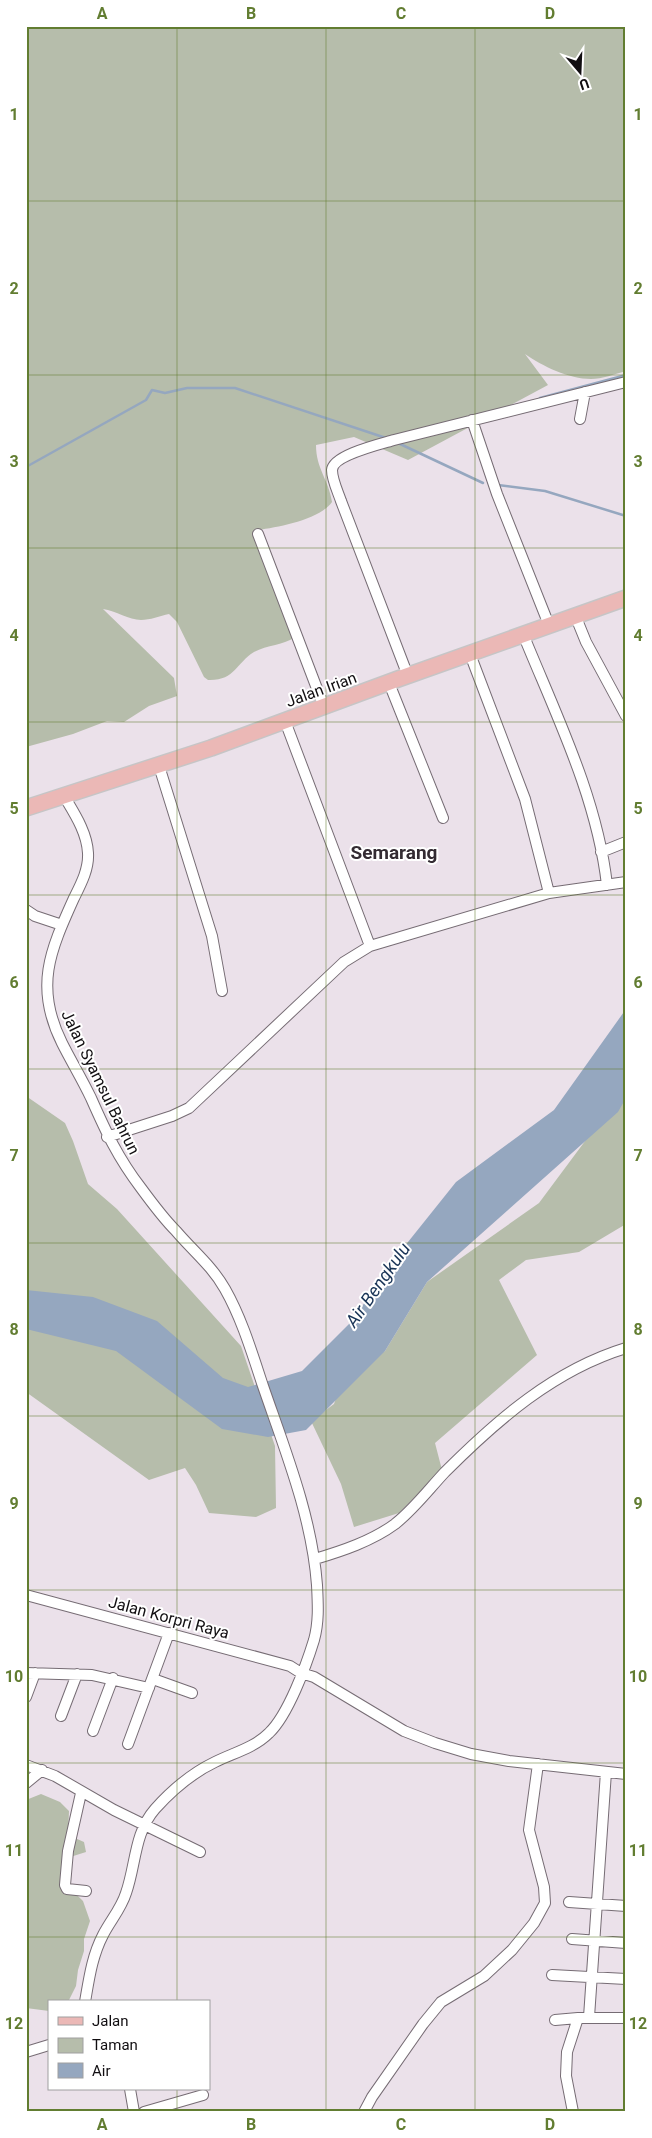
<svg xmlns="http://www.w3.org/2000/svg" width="652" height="2138" viewBox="0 0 652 2138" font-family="Roboto,sans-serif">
<rect width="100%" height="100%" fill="#ebe1ea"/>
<!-- green -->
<path fill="#b6bdab" d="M26,26H626V371C615,374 602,379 591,379C569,379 542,366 525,354L548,385L408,460L354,437L316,445C316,469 329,480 332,502C319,520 279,527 258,530L253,535L295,637C284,645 267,645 254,652C236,663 235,681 208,680L204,677L177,622L169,614C160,616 150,620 141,620C129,620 116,611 103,609L174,678L177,696L149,706L124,722L107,721L73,734L26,747Z
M626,1086V1224L579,1252L526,1260L499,1280L537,1355L435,1443L442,1470L399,1513L354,1527L341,1484L311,1421L334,1404L345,1371L385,1351L427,1282L539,1203Z
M26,1096L65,1123L73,1141L88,1184L117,1209L241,1346L275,1446L276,1508L256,1517L209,1513L196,1485L185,1468L149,1480L26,1392Z
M41,1794L60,1802L69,1811L68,1835L84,1842L86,1852L67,1858L71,1889L83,1901L90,1921L84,1939V1951L78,1970L76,1986L68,2002H49V2011L26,2008V1800Z"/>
<!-- water -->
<path fill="#95a7bf" d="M626,1009V1098L618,1112L427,1282L385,1351L306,1430L268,1437L222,1429L116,1351L26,1329V1290L93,1297L157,1321L223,1378L248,1387L302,1371L351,1322L400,1252L456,1182L554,1110Z"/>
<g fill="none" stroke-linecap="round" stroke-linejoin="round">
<!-- stream -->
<path stroke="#95a7bf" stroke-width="2.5" d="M540,398L626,375
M398,443L483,483
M26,467L146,400L152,390L165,393L187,388H235L386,438
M498,485L545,491L626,516"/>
<!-- street casing -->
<g stroke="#766c74" stroke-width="12">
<path id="street" d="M580,419L585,392
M472,420L497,494L549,625
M258,534L324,707
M575,615L586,642L626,716
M523,634C556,715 597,797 607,885
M470,654L525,799L549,893
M408,676L341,501C338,492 332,480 332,470C333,455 381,444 394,440L626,382
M389,683L443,818
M285,721L370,946
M159,766L212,936L222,991
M64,796C74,813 87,832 88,853C89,869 81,884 74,898C50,951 34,987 62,1043C71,1061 82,1079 91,1098C106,1132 118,1158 141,1188C152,1203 163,1218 176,1231C193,1251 212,1266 225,1289C242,1319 252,1353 263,1386C285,1450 312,1517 317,1585C318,1605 319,1622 314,1640C306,1666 288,1715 269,1733C254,1748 233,1753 215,1762C192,1773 172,1790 155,1809C134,1833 136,1865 126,1893C121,1909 110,1921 103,1935C92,1956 89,1979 85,2002
M601,852L626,842
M26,910L35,916L62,925
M107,1137L172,1116L189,1108L344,962L370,946L549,893L626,882
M315,1559C342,1551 372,1541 395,1524C414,1509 429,1489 445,1472C497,1420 554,1370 626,1348
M26,1595L290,1666L301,1673L314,1677L404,1731L435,1743L471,1754L509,1761L626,1774
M26,1673L92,1675L149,1688
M153,1679L192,1693
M26,1697L35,1673
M61,1716L77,1674
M93,1731L113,1678
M128,1744L169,1633
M26,1765L55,1776L114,1810L200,1852
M26,1783L42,1770
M81,1793L68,1851L65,1885L67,1889L86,1891
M569,1902L626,1906
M572,1939L626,1943
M552,1975L626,1979
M589,2017L606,1772
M555,2020L578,2018H626
M26,2052L49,2045
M130,2089L134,2112
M144,2112L203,2095
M364,2112L372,2097L423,2024L441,2002L484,1976L512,1950L534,1923L545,1903L544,1887L529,1830L538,1764
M573,2112L566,2076L567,2052L578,2018"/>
</g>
<!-- primary casing -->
<g stroke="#c6c5c6" stroke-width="18">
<path id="primary" d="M26,808L211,748L398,679L626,598"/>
</g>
<!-- street -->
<use href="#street" stroke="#fff" stroke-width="10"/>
<!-- primary -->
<use href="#primary" stroke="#ebb8b6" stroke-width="15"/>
</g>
<!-- grid -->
<path fill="none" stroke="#627d31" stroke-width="1" stroke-opacity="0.55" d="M177,26V2002M326,26V2112M475,26V2112M26,201H626M26,375H626M26,548H626M26,722H626M26,895H626M26,1069H626M26,1243H626M26,1416H626M26,1590H626M26,1763H626M26,1937H626M177,2089V2112"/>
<g text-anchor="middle" stroke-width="4" stroke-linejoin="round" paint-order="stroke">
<!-- street labels -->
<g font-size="16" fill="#110e11" stroke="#fff">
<text transform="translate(321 689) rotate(-20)" y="6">Jalan Irian</text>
<text transform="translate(101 1082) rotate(64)" y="6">Jalan Syamsul Bahrun</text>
<text transform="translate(169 1617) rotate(15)" y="6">Jalan Korpri Raya</text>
</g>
<!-- water labels -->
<g font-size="18" font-style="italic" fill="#193457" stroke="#fff">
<text transform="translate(378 1285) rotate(-55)" y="6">Air Bengkulu</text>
</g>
<!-- quarter labels -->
<g font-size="19" font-weight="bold" fill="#332b32" stroke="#fff">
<text x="394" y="859">Semarang</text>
</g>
</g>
<!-- border -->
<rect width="652" height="2138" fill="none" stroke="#ffffff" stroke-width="55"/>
<!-- legend -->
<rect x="48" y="2000" width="162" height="90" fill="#ffffff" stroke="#a09fa0"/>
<rect x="58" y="2017" width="25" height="8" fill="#ebb8b6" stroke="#a09fa0"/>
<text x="92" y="2026" font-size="15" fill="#110e11">Jalan</text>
<rect x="58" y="2038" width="25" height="15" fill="#b6bdab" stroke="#a09fa0"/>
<text x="92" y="2050" font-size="15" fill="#110e11">Taman</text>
<rect x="58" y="2063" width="25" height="15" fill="#95a7bf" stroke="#a09fa0"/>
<text x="92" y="2076" font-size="15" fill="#110e11">Air</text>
<!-- north arrow -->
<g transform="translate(580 72) rotate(161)" stroke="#ffffff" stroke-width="4" paint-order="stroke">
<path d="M0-4L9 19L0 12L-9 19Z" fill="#110e11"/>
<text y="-8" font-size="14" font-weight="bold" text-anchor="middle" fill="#110e11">U</text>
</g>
<rect x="28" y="28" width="596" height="2082" fill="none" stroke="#627d31" stroke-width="2"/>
<g font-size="16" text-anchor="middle" font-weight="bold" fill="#627d31">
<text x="102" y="19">A</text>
<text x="251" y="19">B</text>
<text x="401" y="19">C</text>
<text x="550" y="19">D</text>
<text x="14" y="120">1</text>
<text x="638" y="120">1</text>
<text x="14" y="294">2</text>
<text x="638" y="294">2</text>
<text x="14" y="467">3</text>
<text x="638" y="467">3</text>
<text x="14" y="641">4</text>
<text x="638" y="641">4</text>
<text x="14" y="814">5</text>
<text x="638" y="814">5</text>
<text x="14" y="988">6</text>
<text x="638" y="988">6</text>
<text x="14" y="1161">7</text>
<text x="638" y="1161">7</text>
<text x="14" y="1335">8</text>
<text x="638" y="1335">8</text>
<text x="14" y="1509">9</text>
<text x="638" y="1509">9</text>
<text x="14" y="1682">10</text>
<text x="638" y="1682">10</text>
<text x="14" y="1856">11</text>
<text x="638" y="1856">11</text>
<text x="14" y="2029">12</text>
<text x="638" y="2029">12</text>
<text x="102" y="2130">A</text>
<text x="251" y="2130">B</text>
<text x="401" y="2130">C</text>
<text x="550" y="2130">D</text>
</g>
</svg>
